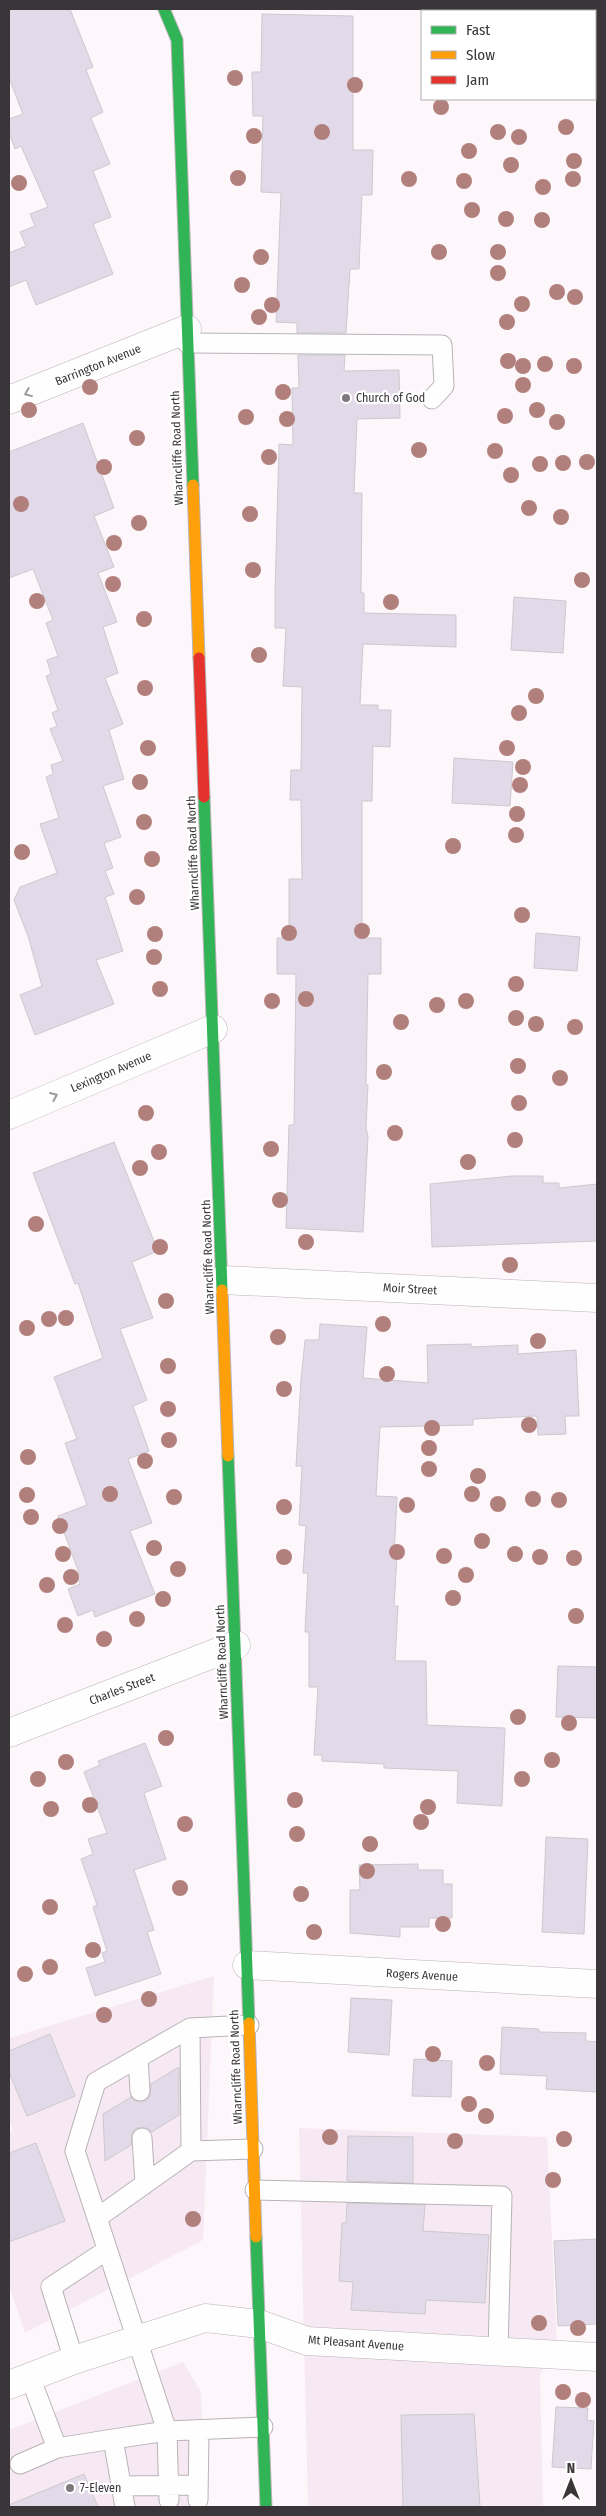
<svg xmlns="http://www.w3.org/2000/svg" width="606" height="2516" viewBox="0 0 606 2516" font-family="'Fira Sans Condensed',sans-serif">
<rect width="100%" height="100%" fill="#fdf7fb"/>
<!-- built -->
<path fill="#f6e9f3" d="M214,1976L203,2240L25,2333L9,2286V2132L13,2131L9,2119V2038Z
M299,2128L547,2137L557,2343L540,2375L543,2507H308Z
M183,2362L201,2392L206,2507H9V2430Z"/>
<!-- building -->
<path fill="#e3dae9" stroke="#cdc9cd" d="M9,9H70L93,67L86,70L103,112L91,118L110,164L93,171L111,217L93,224L113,274L36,305L26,280L9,287V253L26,246L20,232L35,226L30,214L48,207L21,146L15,149L9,133V119L23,114L9,78Z
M262,14L353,16V150H373L372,195H362L359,269H350L346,333H297V323L276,322L281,193L261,192L263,116H253L252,72H261Z
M298,355H345L344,371L399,370L400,418L357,419L354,493H362L361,593H364V613L456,615V647L363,644L360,705H378V710H391L390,747L373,746L372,801H362V938H381V974H368L366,1085H368L366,1128L368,1136L363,1232L286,1228L289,1125H294L296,974H277V938H289V879H302L301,800H290L291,770H301L302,687L283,686L286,628H275V593L279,444L293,445L292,388H299Z
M83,423L114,508L94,516L114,567L98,573L117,622L103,627L118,673L105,678L123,724L109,730L124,779L103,786L121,837L104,843L113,868L105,871L114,894L105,897L123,951L96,960L114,1004L35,1035L20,995L42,986L28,936L14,900L20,887L57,873L40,824L59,818L46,777L53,774L51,765L63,761L50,729L57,726L52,713L58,710L46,676L51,674L47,660L58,656L46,623L53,620L33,569L9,578V452Z
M514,597L566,601L563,653L511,650Z
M454,758L513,762L510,806L452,803Z
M536,933L580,937L577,971L534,968Z
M114,1142L158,1251L132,1262L153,1318L120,1329L147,1400L133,1406L149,1451L128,1459L152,1523L130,1531L155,1594L95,1617L93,1610L78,1616L68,1589L80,1584L76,1574L79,1573L58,1516L87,1505L65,1443L77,1439L54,1377L103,1358L78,1283L75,1284L33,1173Z
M512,1176H543V1183H559V1188L597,1184V1241L432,1247L430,1184Z
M320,1324L367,1327L363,1378L428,1383L427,1345L471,1344V1347L518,1345V1354L576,1350L579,1416H565L566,1434L538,1435L537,1416L473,1419V1425L380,1427L376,1496L397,1497L394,1556H397L394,1606H398L395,1661H426L427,1725L505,1728L502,1806L457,1803L458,1771L384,1768V1764L322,1761V1755H314L318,1687H309V1632H305L308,1573H303L306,1526L299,1525L302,1466H296L301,1380L305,1340H319Z
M558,1666L597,1667V1718L556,1717Z
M145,1743L162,1786L144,1793L166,1859L134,1870L154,1930L147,1932L161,1974L95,1996L86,1968L105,1962L102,1953L107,1951L93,1907L97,1905L81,1859L93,1854L88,1839L107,1833L84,1772L100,1765L98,1761Z
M546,1837L588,1839L584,1934L542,1932Z
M418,1864V1870H443V1884H452V1918H429V1927H400V1937L350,1933V1890H360L359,1865Z
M351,1998L392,2000L389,2055L348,2052Z
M502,2027L539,2029V2032L586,2033V2041L597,2042V2092L546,2089L547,2076L500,2074Z
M50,2034L75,2096L27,2116L9,2072V2051Z
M414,2059L452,2061L451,2097L412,2096Z
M179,2067V2115L152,2132L147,2128H136L132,2133L131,2145L105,2161L103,2114L131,2097L135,2101H146L150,2096L151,2084Z
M348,2136L413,2137V2183L347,2181Z
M36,2143L65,2221L9,2242V2153Z
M347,2203L425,2205L423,2231L489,2235L485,2303L426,2300L425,2314L351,2310L353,2282L339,2281L342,2223H346Z
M597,2239V2324L558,2326L554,2241Z
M556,2407L588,2408L587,2420L594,2421L591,2469L552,2467Z
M474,2414L480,2507H403L401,2415Z
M84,2474L98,2507H9V2505Z"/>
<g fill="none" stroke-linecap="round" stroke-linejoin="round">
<!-- lane casing -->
<g stroke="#b8b3b6" stroke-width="21">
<path id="lane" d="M187,343L442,345L444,386L432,399
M190,2028L191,2151
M138,2058L140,2091
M142,2138L145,2184
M255,2190L502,2196L498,2351
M97,2218L191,2151L253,2149
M74,2360L51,2287L107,2250
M30,2377L57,2448
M113,2439L125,2507
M20,2464L57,2448L113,2439L167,2431L263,2427
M121,2486L198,2485
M169,2500L167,2431L75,2151L96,2082L190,2028L249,2025
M198,2500L199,2430"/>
</g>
<!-- street casing -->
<g stroke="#b8b3b6" stroke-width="29">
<path id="street" d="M9,400L187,329
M9,1115L213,1029
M222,1280L597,1298
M9,1733L236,1645
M247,1965L597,1984
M9,2385L74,2360L205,2318L259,2324L307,2341L597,2357"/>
</g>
<!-- fast casing -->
<g stroke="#b8b3b6" stroke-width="13">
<path id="fast" d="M164,9L177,40L193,485
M204,797L222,1290
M228,1456L249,2023
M256,2237L266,2507"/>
</g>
<!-- slow casing -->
<g stroke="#b8b3b6" stroke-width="13">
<path id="slow" d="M193,485L199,658
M222,1290L228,1456
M249,2023L256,2237"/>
</g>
<!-- jam casing -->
<g stroke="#b8b3b6" stroke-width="13">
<path id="jam" d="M199,658L204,797"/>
</g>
<!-- lane -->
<use href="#lane" stroke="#fffefe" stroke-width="19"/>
<!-- street -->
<use href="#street" stroke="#fffefe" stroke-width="28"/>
<!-- fast -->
<use href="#fast" stroke="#30b455" stroke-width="11"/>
<!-- slow -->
<use href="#slow" stroke="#ff9f0a" stroke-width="11"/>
<!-- jam -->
<use href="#jam" stroke="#e5322d" stroke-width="11"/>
</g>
<!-- trees -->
<g fill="#b2807c">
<circle cx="235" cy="78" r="8"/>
<circle cx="355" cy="85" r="8"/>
<circle cx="441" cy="107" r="8"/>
<circle cx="566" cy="127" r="8"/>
<circle cx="322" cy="132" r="8"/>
<circle cx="498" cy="132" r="8"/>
<circle cx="254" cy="136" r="8"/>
<circle cx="519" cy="137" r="8"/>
<circle cx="469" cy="151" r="8"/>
<circle cx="574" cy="161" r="8"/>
<circle cx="511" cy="165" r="8"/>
<circle cx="238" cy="178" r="8"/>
<circle cx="409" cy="179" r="8"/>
<circle cx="573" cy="179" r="8"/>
<circle cx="464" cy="181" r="8"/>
<circle cx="19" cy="183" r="8"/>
<circle cx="543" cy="187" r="8"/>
<circle cx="472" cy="210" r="8"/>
<circle cx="506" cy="219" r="8"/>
<circle cx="542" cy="220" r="8"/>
<circle cx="439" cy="252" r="8"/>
<circle cx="498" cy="252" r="8"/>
<circle cx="261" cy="257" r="8"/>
<circle cx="498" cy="273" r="8"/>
<circle cx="242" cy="285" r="8"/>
<circle cx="557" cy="292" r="8"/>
<circle cx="575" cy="297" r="8"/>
<circle cx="522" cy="304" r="8"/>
<circle cx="272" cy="305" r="8"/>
<circle cx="259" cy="317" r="8"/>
<circle cx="507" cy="322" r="8"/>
<circle cx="508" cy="361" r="8"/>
<circle cx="545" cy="364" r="8"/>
<circle cx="523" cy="366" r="8"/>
<circle cx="574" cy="366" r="8"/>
<circle cx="523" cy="385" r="8"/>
<circle cx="90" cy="387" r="8"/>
<circle cx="283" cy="392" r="8"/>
<circle cx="29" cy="410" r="8"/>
<circle cx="537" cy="410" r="8"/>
<circle cx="505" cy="416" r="8"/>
<circle cx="246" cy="417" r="8"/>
<circle cx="287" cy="419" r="8"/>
<circle cx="557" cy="422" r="8"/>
<circle cx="137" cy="438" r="8"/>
<circle cx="419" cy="450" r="8"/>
<circle cx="495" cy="451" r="8"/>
<circle cx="269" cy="457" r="8"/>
<circle cx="587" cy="462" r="8"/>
<circle cx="563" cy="463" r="8"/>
<circle cx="540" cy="464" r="8"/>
<circle cx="104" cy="467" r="8"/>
<circle cx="511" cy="475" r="8"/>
<circle cx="21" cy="504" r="8"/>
<circle cx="529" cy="508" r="8"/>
<circle cx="250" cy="514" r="8"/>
<circle cx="561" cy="517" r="8"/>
<circle cx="139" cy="523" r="8"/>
<circle cx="114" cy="543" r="8"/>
<circle cx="253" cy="570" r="8"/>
<circle cx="582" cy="580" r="8"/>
<circle cx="113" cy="584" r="8"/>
<circle cx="37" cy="601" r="8"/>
<circle cx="391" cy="602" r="8"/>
<circle cx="144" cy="619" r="8"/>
<circle cx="259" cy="655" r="8"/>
<circle cx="145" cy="688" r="8"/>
<circle cx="536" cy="696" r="8"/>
<circle cx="519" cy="713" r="8"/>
<circle cx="148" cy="748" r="8"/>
<circle cx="507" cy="748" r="8"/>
<circle cx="523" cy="767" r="8"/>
<circle cx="140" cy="782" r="8"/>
<circle cx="520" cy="785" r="8"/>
<circle cx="517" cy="814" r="8"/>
<circle cx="144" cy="822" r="8"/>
<circle cx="516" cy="835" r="8"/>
<circle cx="453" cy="846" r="8"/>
<circle cx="22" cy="852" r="8"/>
<circle cx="152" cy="859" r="8"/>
<circle cx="137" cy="897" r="8"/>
<circle cx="522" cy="915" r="8"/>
<circle cx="362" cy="931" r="8"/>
<circle cx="289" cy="933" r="8"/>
<circle cx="155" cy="934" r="8"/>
<circle cx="154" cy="957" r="8"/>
<circle cx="516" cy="984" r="8"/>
<circle cx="160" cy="989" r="8"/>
<circle cx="306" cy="999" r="8"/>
<circle cx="272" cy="1001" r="8"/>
<circle cx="466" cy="1001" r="8"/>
<circle cx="437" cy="1005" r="8"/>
<circle cx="516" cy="1018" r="8"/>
<circle cx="401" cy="1022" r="8"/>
<circle cx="536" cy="1024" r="8"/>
<circle cx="575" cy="1027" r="8"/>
<circle cx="518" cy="1066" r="8"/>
<circle cx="384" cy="1072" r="8"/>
<circle cx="560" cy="1078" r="8"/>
<circle cx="519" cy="1103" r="8"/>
<circle cx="146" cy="1113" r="8"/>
<circle cx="395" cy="1133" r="8"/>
<circle cx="515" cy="1140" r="8"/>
<circle cx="271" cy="1149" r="8"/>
<circle cx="159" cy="1152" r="8"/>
<circle cx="468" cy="1162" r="8"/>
<circle cx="140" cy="1168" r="8"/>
<circle cx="280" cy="1200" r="8"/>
<circle cx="36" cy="1224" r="8"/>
<circle cx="306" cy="1242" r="8"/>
<circle cx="160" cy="1247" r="8"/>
<circle cx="510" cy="1265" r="8"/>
<circle cx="166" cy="1301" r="8"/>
<circle cx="66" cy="1318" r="8"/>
<circle cx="49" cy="1319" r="8"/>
<circle cx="383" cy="1324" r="8"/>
<circle cx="27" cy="1328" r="8"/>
<circle cx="278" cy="1337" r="8"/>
<circle cx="538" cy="1341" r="8"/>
<circle cx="168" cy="1366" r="8"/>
<circle cx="387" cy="1374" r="8"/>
<circle cx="284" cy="1389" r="8"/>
<circle cx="168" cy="1409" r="8"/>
<circle cx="529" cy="1425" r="8"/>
<circle cx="432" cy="1428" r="8"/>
<circle cx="169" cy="1440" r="8"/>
<circle cx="429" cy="1448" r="8"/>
<circle cx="28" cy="1457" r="8"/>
<circle cx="145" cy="1461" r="8"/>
<circle cx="429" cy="1469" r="8"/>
<circle cx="478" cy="1476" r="8"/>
<circle cx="110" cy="1494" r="8"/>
<circle cx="472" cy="1494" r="8"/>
<circle cx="27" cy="1495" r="8"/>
<circle cx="174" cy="1497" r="8"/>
<circle cx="533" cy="1499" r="8"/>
<circle cx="559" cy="1500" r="8"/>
<circle cx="498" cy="1504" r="8"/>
<circle cx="407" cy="1505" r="8"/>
<circle cx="284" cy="1507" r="8"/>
<circle cx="31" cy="1517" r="8"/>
<circle cx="60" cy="1526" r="8"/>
<circle cx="482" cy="1541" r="8"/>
<circle cx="154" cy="1548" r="8"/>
<circle cx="397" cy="1552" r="8"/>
<circle cx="63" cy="1554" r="8"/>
<circle cx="515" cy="1554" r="8"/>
<circle cx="444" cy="1556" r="8"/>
<circle cx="284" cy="1557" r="8"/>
<circle cx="540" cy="1557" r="8"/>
<circle cx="574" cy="1558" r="8"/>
<circle cx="178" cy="1569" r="8"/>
<circle cx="466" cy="1575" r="8"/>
<circle cx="71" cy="1577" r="8"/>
<circle cx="47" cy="1585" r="8"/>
<circle cx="453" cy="1598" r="8"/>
<circle cx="163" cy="1599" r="8"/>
<circle cx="576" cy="1616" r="8"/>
<circle cx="137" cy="1619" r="8"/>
<circle cx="65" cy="1625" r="8"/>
<circle cx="104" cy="1639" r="8"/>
<circle cx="518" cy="1717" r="8"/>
<circle cx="569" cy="1723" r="8"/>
<circle cx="166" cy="1738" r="8"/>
<circle cx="552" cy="1760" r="8"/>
<circle cx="66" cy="1762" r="8"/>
<circle cx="38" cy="1779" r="8"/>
<circle cx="522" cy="1779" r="8"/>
<circle cx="295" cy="1800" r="8"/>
<circle cx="90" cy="1805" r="8"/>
<circle cx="428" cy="1807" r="8"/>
<circle cx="51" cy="1809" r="8"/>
<circle cx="421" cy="1822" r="8"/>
<circle cx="185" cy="1824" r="8"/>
<circle cx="297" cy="1834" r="8"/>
<circle cx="370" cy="1844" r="8"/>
<circle cx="367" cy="1871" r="8"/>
<circle cx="180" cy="1888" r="8"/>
<circle cx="301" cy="1894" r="8"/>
<circle cx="50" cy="1907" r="8"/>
<circle cx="443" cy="1924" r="8"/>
<circle cx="314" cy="1932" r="8"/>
<circle cx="93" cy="1950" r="8"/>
<circle cx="50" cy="1967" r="8"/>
<circle cx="25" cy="1974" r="8"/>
<circle cx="149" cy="1999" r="8"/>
<circle cx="104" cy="2015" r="8"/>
<circle cx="433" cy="2054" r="8"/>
<circle cx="487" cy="2063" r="8"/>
<circle cx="469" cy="2104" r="8"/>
<circle cx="486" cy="2116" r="8"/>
<circle cx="330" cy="2137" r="8"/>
<circle cx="564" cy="2139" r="8"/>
<circle cx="455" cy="2141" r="8"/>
<circle cx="553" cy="2180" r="8"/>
<circle cx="193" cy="2219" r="8"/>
<circle cx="539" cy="2323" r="8"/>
<circle cx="578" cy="2328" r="8"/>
<circle cx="563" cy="2392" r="8"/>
<circle cx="583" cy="2400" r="8"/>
</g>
<!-- one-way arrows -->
<defs><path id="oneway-chevron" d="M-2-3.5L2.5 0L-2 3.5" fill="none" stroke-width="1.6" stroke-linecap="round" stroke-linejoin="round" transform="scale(1.25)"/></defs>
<g stroke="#9c9a9c">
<use href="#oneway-chevron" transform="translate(28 393) rotate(158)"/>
<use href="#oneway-chevron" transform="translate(54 1096) rotate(-23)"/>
</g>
<!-- markers -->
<g fill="#7e797d" stroke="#fff" stroke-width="2">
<circle cx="346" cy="398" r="5"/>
<circle cx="70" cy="2488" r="5"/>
</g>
<g text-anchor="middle" stroke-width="4.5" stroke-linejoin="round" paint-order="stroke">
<!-- street labels -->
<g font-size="12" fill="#3a3539" stroke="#fff">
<text transform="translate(98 365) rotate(-22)" y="4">Barrington Avenue</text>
<text transform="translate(177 448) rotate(-92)" y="4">Wharncliffe Road North</text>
<text transform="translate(193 853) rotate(-92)" y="4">Wharncliffe Road North</text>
<text transform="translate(111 1072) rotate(-23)" y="4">Lexington Avenue</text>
<text transform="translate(208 1257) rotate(-92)" y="4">Wharncliffe Road North</text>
<text transform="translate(410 1289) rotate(3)" y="4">Moir Street</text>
<text transform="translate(222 1662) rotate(-92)" y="4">Wharncliffe Road North</text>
<text transform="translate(122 1689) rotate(-21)" y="4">Charles Street</text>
<text transform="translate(422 1975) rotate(3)" y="4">Rogers Avenue</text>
<text transform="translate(236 2067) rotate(-92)" y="4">Wharncliffe Road North</text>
<text transform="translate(356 2343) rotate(4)" y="4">Mt Pleasant Avenue</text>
</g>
<!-- poi labels -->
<g font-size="12" fill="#3a3539" stroke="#fff" text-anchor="start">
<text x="356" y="402">Church of God</text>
<text x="80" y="2492">7-Eleven</text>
</g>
</g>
<!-- border -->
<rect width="606" height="2516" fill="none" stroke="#3a3539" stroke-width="20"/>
<!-- legend -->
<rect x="421" y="10" width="175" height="90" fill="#ffffff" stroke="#b0aeb0"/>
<rect x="431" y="26" width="25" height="8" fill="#30b455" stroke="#b0aeb0"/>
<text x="466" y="35" font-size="15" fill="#3a3539">Fast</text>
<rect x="431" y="51" width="25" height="8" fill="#ff9f0a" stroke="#b0aeb0"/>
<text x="466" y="60" font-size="15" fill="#3a3539">Slow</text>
<rect x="431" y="76" width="25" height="8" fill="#e5322d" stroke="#b0aeb0"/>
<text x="466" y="85" font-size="15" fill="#3a3539">Jam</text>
<!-- north arrow -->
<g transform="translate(571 2481)" stroke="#ffffff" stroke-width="4" paint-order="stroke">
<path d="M0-4L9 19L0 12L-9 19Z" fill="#3a3539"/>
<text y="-8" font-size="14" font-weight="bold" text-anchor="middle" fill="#3a3539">N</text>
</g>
</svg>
